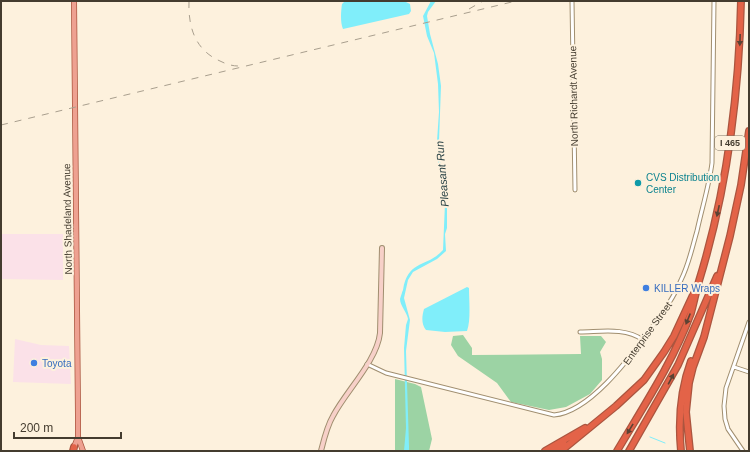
<svg xmlns="http://www.w3.org/2000/svg" width="750" height="452" viewBox="0 0 750 452" font-family="Arial,sans-serif">
<rect width="100%" height="100%" fill="#fdf1dd"/>
<!-- commercial -->
<path fill="#fbe1e8" d="M1,234H63V280L1,279Z
M15,339L41,345L69,346L71,384L13,382Z"/>
<!-- green -->
<path fill="#9cd3a4" d="M463,335L472,348V355L581,354L580,336H601L606,342L600,352L602,359V380L590,394L566,407L549,410L511,402L497,383L458,356L451,345L453,336Z
M395,379L415,384L421,387L432,439L429,451H395Z"/>
<!-- water -->
<path fill="#80eefa" d="M345,1H404L410,4L411,11L409,14L343,29C340,22 341,11 342,4Z
M431,1H436L428,12L427,16L430,34L438,64L441,86L439,141L441,169L445,180L447,204V228L445,234L446,251L437,259L413,272L408,280L404,298L410,320L406,351L409,446V450L404,451L406,428L404,348L406,325L408,319C407,312 400,306 400,299C401,296 402,292 403,290C408,259 427,268 443,250L445,203L442,179L439,170L438,163L437,141L439,112L438,84L434,53L427,36L423,16Z
M467,287L469,288C469,301 471,320 467,331L445,332L426,330C421,324 422,316 424,309Z"/>
<g fill="none" stroke-linecap="round" stroke-linejoin="round">
<!-- stream -->
<path stroke="#80eefa" stroke-width="1" d="M650,437L665,443"/>
<!-- street casing -->
<g stroke="#a08e6f" stroke-width="5">
<path id="street" d="M572,1L575,190
M580,332C600,332 625,327 643,340
M367,364L386,373L554,415C589,412 628,360 647,334C660,316 673,300 681,280C689,264 692,248 697,231C702,208 709,186 712,163L714,1
M734,367L749,372
M743,451L728,429L725,419L724,406L726,388L749,322"/>
</g>
<!-- secondary casing -->
<g stroke="#a08e6f" stroke-width="6">
<path id="secondary" d="M321,451C324,439 327,426 333,416C346,391 377,361 380,333L382,248"/>
</g>
<!-- primary casing -->
<g stroke="#ab553f" stroke-width="6">
<path id="primary" d="M74,1L78,414V437L74,447V451
M78,437L83,451"/>
</g>
<!-- highway casing -->
<g stroke="#ab553f" stroke-width="8">
<path id="highway" d="M73,451L74,447
M545,451L585,428
M553,451L564,444
M561,451L616,406L644,380L664,352L674,336L693,295
M617,451C643,407 673,362 691,313C694,302 696,291 699,281C727,190 739,96 741,1
M629,451L678,365L717,276
M681,451C678,420 680,391 691,361
M690,451L686,412L689,383L693,367L704,337L730,236L741,185L749,131"/>
</g>
<!-- street -->
<use href="#street" stroke="#fff" stroke-width="3"/>
<!-- secondary -->
<use href="#secondary" stroke="#f7d0c8" stroke-width="4"/>
<!-- primary -->
<use href="#primary" stroke="#eea191" stroke-width="4.5"/>
<!-- highway -->
<use href="#highway" stroke="#e36348" stroke-width="5.5"/>
<!-- rail -->
<path stroke="#a99f8e" stroke-width="1" stroke-dasharray="7 7" stroke-linecap="butt" d="M189,1C188,27 195,50 220,61C226,64 232,66 238,66
M469,9L483,1
M1,125L516,1"/>
</g>
<!-- one-way arrows -->
<defs><path id="oneway-solid" d="M-6-.8H1V-3.2L6.5 0L1 3.2V.8H-6Z"/></defs>
<g fill="#5c4233">
<use href="#oneway-solid" transform="translate(740 40) rotate(92)"/>
<use href="#oneway-solid" transform="translate(718 211) rotate(102)"/>
<use href="#oneway-solid" transform="translate(688 319) rotate(112)"/>
<use href="#oneway-solid" transform="translate(671 379) rotate(-62)"/>
<use href="#oneway-solid" transform="translate(630 429) rotate(121)"/>
</g>
<!-- markers -->
<circle fill="#0f9aa8" stroke="#fdf1dd" stroke-width="1.5" cx="638" cy="183" r="4"/>
<g fill="#3f7fe0" stroke="#fdf1dd" stroke-width="1.5">
<circle cx="646" cy="288" r="4"/>
<circle cx="34" cy="363" r="4"/>
</g>
<g text-anchor="middle" stroke-width="4" stroke-linejoin="round" paint-order="stroke">
<!-- shield labels -->
<rect fill="#fdf1dd" stroke="#7c7263" stroke-width="1" x="715" y="136" width="30" height="14" rx="3"/>
<g font-size="9" font-weight="bold" fill="#443c2f">
<text x="730" y="146">I 465</text>
</g>
<!-- street labels -->
<g font-size="10" fill="#443c2f" stroke="#fdf1dd">
<text transform="translate(573 96) rotate(-91)" y="4">North Richardt Avenue</text>
<text transform="translate(67 219) rotate(-91)" y="4">North Shadeland Avenue</text>
<text transform="translate(647 333) rotate(-54)" y="4">Enterprise Street</text>
</g>
<!-- culture labels -->
<g font-size="10" fill="#0d838f" stroke="#fdf1dd" text-anchor="start">
<text x="646" y="181">CVS Distribution<tspan x="646" dy="12">Center</tspan></text>
</g>
<!-- shop labels -->
<g font-size="10" fill="#366cbe" stroke="#fdf1dd" text-anchor="start">
<text x="654" y="292">KILLER Wraps</text>
<text x="42" y="367">Toyota</text>
</g>
<!-- water labels -->
<g font-size="11" font-style="italic" fill="#284144" stroke="#fdf1dd">
<text transform="translate(442 174) rotate(-95)" y="4">Pleasant Run</text>
</g>
</g>
<!-- border -->
<rect width="750" height="452" fill="none" stroke="#443c2f" stroke-width="4"/>
<!-- scale -->
<path d="M14 432v6h107v-6" fill="none" stroke="#443c2f" stroke-width="2"/>
<text x="20" y="432" font-size="12" fill="#443c2f" stroke="#fdf1dd" stroke-width="3" paint-order="stroke">200 m</text>
</svg>
